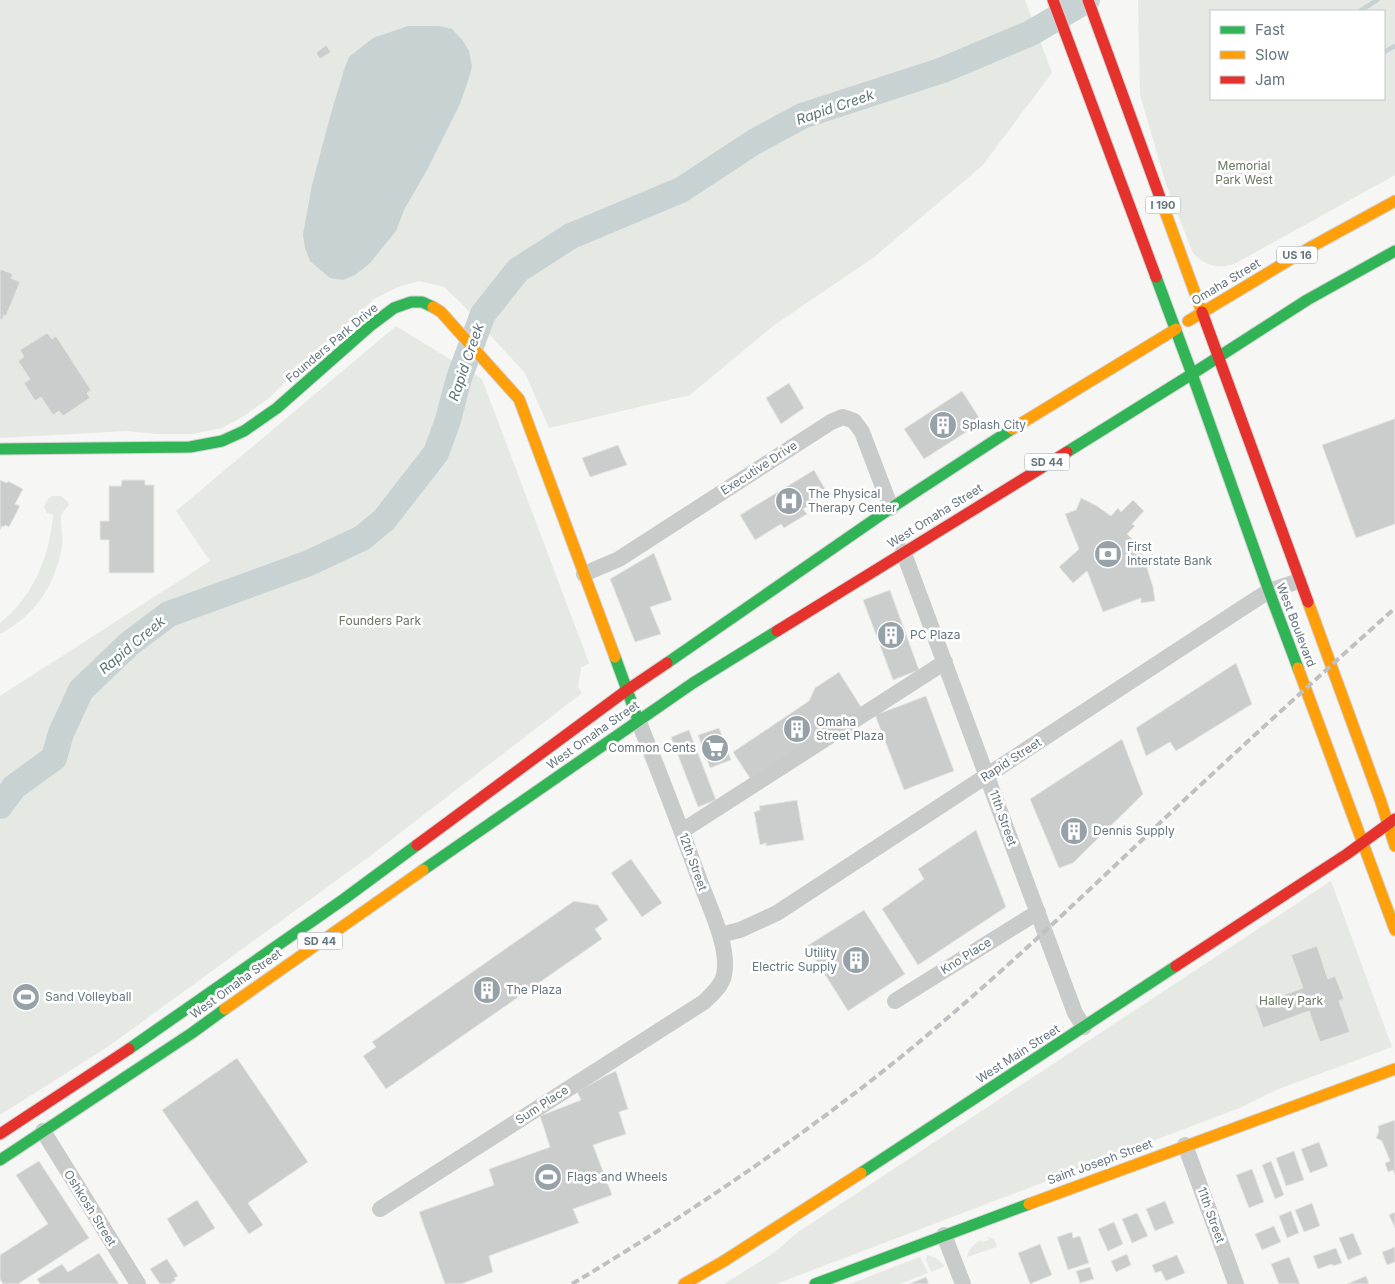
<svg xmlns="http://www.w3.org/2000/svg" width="1395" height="1284" viewBox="0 0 1395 1284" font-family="Inter,sans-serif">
<rect width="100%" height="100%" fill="#f6f6f5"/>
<!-- green -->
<path fill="#e5e8e3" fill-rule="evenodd" d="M0,0H1025L1052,73L982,166L873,258L773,326L690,395L549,428L525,373L459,301L444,287L419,281L398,287L374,299L329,340L269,398L244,416L222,428L193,434H156L127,431L0,438Z
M1138,0H1395V175L1236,263C1219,270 1205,266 1193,253L1166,184L1140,95ZM1211,11H1384V99H1211Z
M396,326L482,379L589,663L581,668L578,687L582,693L374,853L109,1046L0,1115V696L210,561L176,511Z
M52,496H61L68,502L69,505C67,508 63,510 62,514C59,519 64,537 62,545C56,584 36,615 0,634V623C33,597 50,556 53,515L47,513L44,507L48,499Z
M1331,881L1392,1047L1276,1090L1242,1107L776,1284H724L775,1252L798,1232Z
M988,1237L994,1239L997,1247L967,1257C969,1249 973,1244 981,1240L982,1242L989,1240Z
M927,1255L936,1258L945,1266L931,1272L926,1259Z
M920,1257L928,1273L900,1284H849Z"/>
<!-- water -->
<path fill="#c8d2d3" d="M408,26H439L452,29L463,41L469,51L472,66L470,75L460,104L428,168L404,210L396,231L369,264L355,275L343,280L330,278L310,261L305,248L303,235L312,185L330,117L344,70L349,57L373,38Z"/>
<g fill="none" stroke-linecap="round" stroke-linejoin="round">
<!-- stream -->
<path stroke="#c8d2d3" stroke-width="4.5" d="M1360,11L1377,0
M1384,52L1395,46"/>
<!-- river -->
<path stroke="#c8d2d3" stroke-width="26" d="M0,806L14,787L54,758L61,733L81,690L129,644L169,614L309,563L362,538L384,520L436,453L448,420L459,378L483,314L518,270L571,236L681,190L754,142L802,116L943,70L1031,33L1087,0"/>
</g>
<!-- building -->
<path fill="#cbcdcd" stroke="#e6e6e5" d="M326,45L331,52L320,59L316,53Z
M0,269L13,274L11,278L20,282L6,316L4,315L2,320L0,319Z
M47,333L52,339L56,336L91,390L87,393L90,398L63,416L59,411L53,415L41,397L35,401L24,383L30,379L18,361L24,357L20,350Z
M789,383L804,408L781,424L766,398Z
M962,391L982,422L924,459L904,429Z
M1395,417V524L1356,538L1322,445L1394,419Z
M618,445L627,465L590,477L582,458Z
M814,470L828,494L803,509L807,514L784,528L781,524L755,540L740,515Z
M0,480L7,483L8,481L23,489L15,504L20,506L9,527L5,525L4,527L2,526L0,530Z
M122,480H145V485H154V573H109V540H100V521H109V486H121Z
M1081,498L1097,506L1111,516L1118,508L1121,512L1133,500L1144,511L1132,524L1135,526L1127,534L1135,542L1144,558L1153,587L1155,601L1141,603V598L1103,612L1087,571L1073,583L1059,567L1079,549L1065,514L1076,510Z
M654,553L672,600L650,607L661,634L635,642L610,579Z
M890,590L919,670L893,680L863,600Z
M1236,663L1252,704L1176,751L1170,742L1146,756L1136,728Z
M839,672L861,707L751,780L733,752L809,701L815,688Z
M926,696L954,771L904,790L875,715Z
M719,728L731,760L710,768L698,735Z
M689,730L716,800L698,807L671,737Z
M1122,739L1143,794L1073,863L1059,868L1030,799Z
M797,800L804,840L766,846V843L760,845L754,812L760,810L759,806Z
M976,830L1006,907L918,965L882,909L924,879L918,869Z
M631,859L662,903L642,917L611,873Z
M574,901L598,905L608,920L595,929L602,939L386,1089L363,1056L376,1047L372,1042Z
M864,910L905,974L848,1011L807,946Z
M1317,946L1328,979L1335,976L1344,999L1339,1001L1350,1032L1320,1042L1309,1011L1263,1028L1255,1005L1303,988L1291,955Z
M237,1058L308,1162L248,1203L263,1225L249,1234L162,1110Z
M616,1071L628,1109L619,1112L626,1134L593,1145L612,1195L573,1209L579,1223L489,1256L493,1272L461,1284H445L419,1212L494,1185L489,1169L550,1147L540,1116L581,1100L577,1092L605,1076Z
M1395,1120V1175L1393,1170L1388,1172L1385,1163L1390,1161L1382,1141L1376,1138L1379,1131L1378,1126Z
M1319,1142L1328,1166L1310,1173L1301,1149Z
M1294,1151L1304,1180L1286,1186L1276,1158Z
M39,1161L89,1238L18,1284H3L0,1279V1255L48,1224L16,1175Z
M1271,1161L1284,1195L1275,1199L1262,1165Z
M1252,1169L1264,1202L1249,1208L1236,1175Z
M197,1200L215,1228L184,1247L167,1219Z
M1165,1201L1174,1223L1155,1231L1146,1209Z
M1312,1203L1320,1226L1304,1232L1295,1210Z
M1291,1211L1299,1233L1287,1238L1279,1216Z
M1395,1212V1228L1389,1215Z
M1137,1213L1148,1236L1132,1243L1122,1219Z
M1114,1222L1123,1244L1108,1251L1098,1229Z
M1274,1226L1281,1242L1262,1250L1255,1234Z
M1072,1232L1073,1238L1080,1236L1089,1263L1068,1270L1057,1237Z
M1353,1233L1362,1254L1348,1260L1339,1238Z
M1040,1244L1052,1275L1030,1284L1018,1253Z
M1395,1247V1262L1387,1265L1382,1252Z
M1336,1248L1342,1263L1333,1266L1332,1264L1318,1269L1313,1256Z
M99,1253L119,1284H40L37,1279L62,1264L68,1272Z
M1127,1254L1131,1265L1116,1272L1111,1261Z
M1177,1255L1185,1273L1166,1281L1161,1271L1155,1273L1152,1265Z
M1289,1257L1300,1284H1279L1271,1264Z
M167,1259L178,1276L174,1278L176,1280L170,1284H160L150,1269Z
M1090,1267L1094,1279L1080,1283L1076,1271Z
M1366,1276L1369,1284H1347Z
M926,1277L929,1284H909Z"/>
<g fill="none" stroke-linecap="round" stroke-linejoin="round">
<!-- fast casing -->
<g stroke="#d2d3d3" stroke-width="13">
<path id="fast" d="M1156,277L1192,374L1307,300L1395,251
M0,449L190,447L222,441L244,431L277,408L370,326L394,308L411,302H422L433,307
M1067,452L1192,374L1269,591L1298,668
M615,657L638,720
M667,663L891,508L1012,429
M423,870L693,683L777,631
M129,1049L344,899L417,845
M0,1160L192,1033L225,1009
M861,1173L1176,966
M815,1284L1029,1204"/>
</g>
<!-- slow casing -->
<g stroke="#d2d3d3" stroke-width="13">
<path id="slow" d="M1162,203L1202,312
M433,307L441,312L519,399L615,657
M1188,321L1311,247L1395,201
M1012,429L1176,329
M1308,602L1381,802L1395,846
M1298,668L1395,930
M225,1009L423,870
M1029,1204L1395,1069
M684,1284L724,1261L861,1173"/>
</g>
<!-- jam casing -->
<g stroke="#d2d3d3" stroke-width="13">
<path id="jam" d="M1053,0L1156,277
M1088,0L1162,203
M1202,312L1308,602
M777,631L1067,452
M417,845L627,690L667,663
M1176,966L1347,854L1395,819
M0,1134L129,1049"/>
</g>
<!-- street -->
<path stroke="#c9caca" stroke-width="16" d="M903,551L1075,1013L1084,1027
M584,574L619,559L831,422L843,417L854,421L862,432L891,508
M682,831L945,662
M720,935L740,930L777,913L1247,605L1269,591L1299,581
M895,1001L1038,912
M43,1131L138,1284
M1185,1145L1236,1284
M380,1209L704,1002C711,995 722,986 724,975C730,949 710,908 701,884C681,829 660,774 638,720
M944,1235L963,1284"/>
<!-- fast -->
<use href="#fast" stroke="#30b455" stroke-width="11"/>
<!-- slow -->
<use href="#slow" stroke="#ff9f0a" stroke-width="11"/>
<!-- jam -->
<use href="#jam" stroke="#e5322d" stroke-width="11"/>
<!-- rail -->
<path stroke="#bec0c1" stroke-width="4" stroke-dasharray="8 4" stroke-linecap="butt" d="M572,1284C689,1214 801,1138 907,1052C997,978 1081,898 1165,818C1241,747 1318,677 1395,608"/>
</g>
<!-- icons -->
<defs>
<g id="building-disc" transform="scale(1.4375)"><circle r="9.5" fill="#97a2a8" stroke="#fff"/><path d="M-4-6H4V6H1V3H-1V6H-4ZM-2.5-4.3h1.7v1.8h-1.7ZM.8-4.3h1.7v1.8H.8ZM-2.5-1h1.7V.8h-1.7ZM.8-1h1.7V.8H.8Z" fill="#fff"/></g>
<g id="hospital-disc" transform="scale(1.4375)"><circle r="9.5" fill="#97a2a8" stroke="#fff"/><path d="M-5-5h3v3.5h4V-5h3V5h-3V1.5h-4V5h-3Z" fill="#fff"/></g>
<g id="bank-disc" transform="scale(1.4375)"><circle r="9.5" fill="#97a2a8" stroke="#fff"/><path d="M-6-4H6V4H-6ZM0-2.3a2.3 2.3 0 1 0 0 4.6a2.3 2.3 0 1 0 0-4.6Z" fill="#fff"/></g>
<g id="supermarket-disc" transform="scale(1.4375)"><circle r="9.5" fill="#97a2a8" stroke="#fff"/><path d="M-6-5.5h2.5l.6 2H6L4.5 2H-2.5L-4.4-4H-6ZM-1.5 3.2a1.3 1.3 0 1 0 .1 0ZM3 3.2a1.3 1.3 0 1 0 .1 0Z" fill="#fff"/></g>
<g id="stadium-disc" transform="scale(1.4375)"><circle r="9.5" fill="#97a2a8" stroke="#fff"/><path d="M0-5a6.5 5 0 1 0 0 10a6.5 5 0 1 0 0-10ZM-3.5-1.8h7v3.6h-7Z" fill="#fff"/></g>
</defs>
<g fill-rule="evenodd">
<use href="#building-disc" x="943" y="425"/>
<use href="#hospital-disc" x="789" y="501"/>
<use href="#bank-disc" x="1108" y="554"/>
<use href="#building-disc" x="891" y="635"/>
<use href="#building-disc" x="797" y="729"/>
<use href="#supermarket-disc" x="715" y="748"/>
<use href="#building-disc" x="1074" y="831"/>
<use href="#building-disc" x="856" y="960"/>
<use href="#building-disc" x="487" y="990"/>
<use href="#stadium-disc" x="26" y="997"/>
<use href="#stadium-disc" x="548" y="1177"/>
</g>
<g text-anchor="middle" stroke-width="5" stroke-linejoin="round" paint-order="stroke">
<!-- shield labels -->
<g fill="#fff" stroke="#929ea5" stroke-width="1">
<rect x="1145.5" y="196.5" width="35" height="17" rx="4"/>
<rect x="1277" y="246.5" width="40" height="17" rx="4"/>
<rect x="1024.5" y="453.5" width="45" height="17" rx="4"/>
<rect x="297.5" y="932.5" width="45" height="17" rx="4"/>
</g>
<g font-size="11" font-weight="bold" fill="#64757e">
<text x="1163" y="209">I 190</text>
<text x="1297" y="259">US 16</text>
<text x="1047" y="466">SD 44</text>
<text x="320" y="945">SD 44</text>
</g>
<!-- park labels -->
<g font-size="12" fill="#687662" stroke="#fff">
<text x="1244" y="170">Memorial<tspan x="1244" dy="14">Park West</tspan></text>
<text x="380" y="625">Founders Park</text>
<text x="1291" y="1005">Halley Park</text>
</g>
<!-- street labels -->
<g font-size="12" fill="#64757e" stroke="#fff">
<text transform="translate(1226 282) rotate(-31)" y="4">Omaha Street</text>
<text transform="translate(332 343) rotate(-40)" y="4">Founders Park Drive</text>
<text transform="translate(759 468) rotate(-33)" y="4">Executive Drive</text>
<text transform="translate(935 516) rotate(-32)" y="4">West Omaha Street</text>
<text transform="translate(1296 625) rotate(69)" y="4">West Boulevard</text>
<text transform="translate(593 735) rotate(-35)" y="4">West Omaha Street</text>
<text transform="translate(1011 760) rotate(-33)" y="4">Rapid Street</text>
<text transform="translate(1003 818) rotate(70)" y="4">11th Street</text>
<text transform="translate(693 862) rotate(70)" y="4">12th Street</text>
<text transform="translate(966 956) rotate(-32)" y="4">Kno Place</text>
<text transform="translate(236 984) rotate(-36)" y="4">West Omaha Street</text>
<text transform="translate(1018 1054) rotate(-33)" y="4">West Main Street</text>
<text transform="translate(542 1105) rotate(-33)" y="4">Sum Place</text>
<text transform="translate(1100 1162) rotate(-20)" y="4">Saint Joseph Street</text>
<text transform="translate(90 1208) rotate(58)" y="4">Oshkosh Street</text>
<text transform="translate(1211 1215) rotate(70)" y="4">11th Street</text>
</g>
<!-- poi labels -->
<g font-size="12" fill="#64757e" stroke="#fff" text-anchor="start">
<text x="962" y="429">Splash City</text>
<text x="808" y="498">The Physical<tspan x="808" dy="14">Therapy Center</tspan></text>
<text x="1127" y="551">First<tspan x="1127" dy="14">Interstate Bank</tspan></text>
<text x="910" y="639">PC Plaza</text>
<text x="816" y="726">Omaha<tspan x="816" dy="14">Street Plaza</tspan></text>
<text x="696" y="752" text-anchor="end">Common Cents</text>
<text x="1093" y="835">Dennis Supply</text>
<text x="837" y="957" text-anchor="end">Utility<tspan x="837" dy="14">Electric Supply</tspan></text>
<text x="506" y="994">The Plaza</text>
<text x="45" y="1001">Sand Volleyball</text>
<text x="567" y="1181">Flags and Wheels</text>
</g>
<!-- water labels -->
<g font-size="14" font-style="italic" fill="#5e7578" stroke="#fff">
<text transform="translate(835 107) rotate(-19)" y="5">Rapid Creek</text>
<text transform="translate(466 362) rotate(-71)" y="5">Rapid Creek</text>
<text transform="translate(132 645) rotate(-40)" y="5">Rapid Creek</text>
</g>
</g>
<!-- legend -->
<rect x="1210" y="10" width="175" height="90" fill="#ffffff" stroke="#c1c8cb"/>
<rect x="1220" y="26" width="25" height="8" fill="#30b455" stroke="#c1c8cb"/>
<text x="1255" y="35" font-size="15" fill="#64757e">Fast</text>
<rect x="1220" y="51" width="25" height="8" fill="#ff9f0a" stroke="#c1c8cb"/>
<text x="1255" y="60" font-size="15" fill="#64757e">Slow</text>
<rect x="1220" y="76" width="25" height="8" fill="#e5322d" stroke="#c1c8cb"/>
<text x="1255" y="85" font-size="15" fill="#64757e">Jam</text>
</svg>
